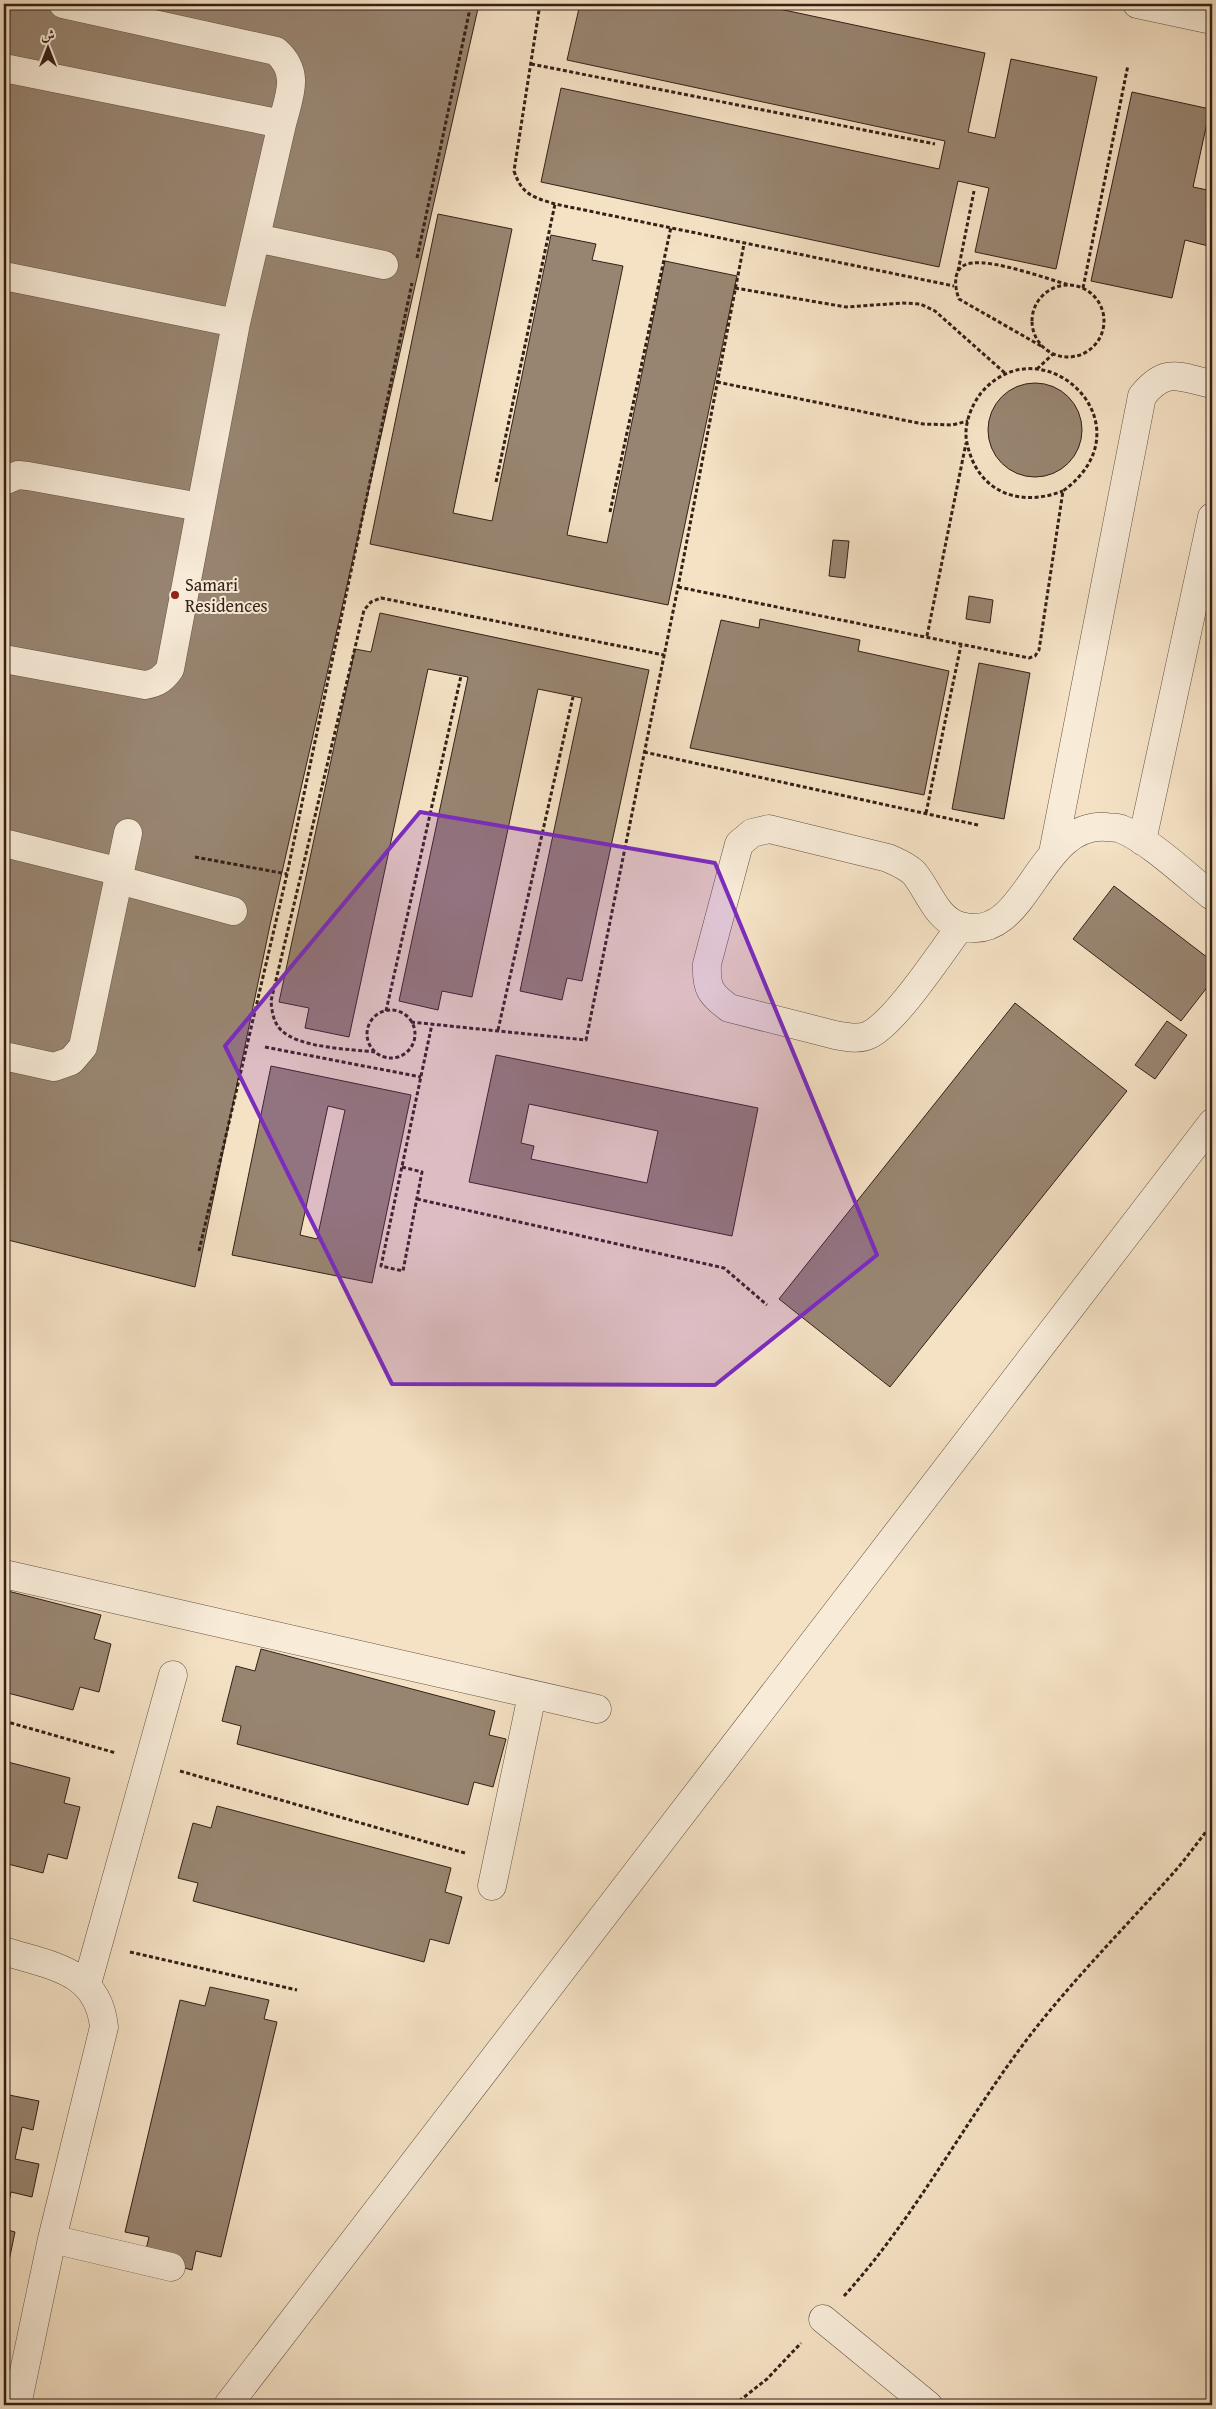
<svg xmlns="http://www.w3.org/2000/svg" width="1216" height="2409" viewBox="0 0 1216 2409" font-family="'Gentium Book Plus',Amiri,serif">
<rect width="100%" height="100%" fill="#f5e2c5"/>
<filter id="stains"><feTurbulence type="fractalNoise" baseFrequency=".004" numOctaves="4"/><feColorMatrix values="0 0 0 0 .2 0 0 0 0 .09 0 0 0 0 .02 0 0 0 .5 -.17"/></filter>
<radialGradient id="worn" r=".72"><stop offset=".6" stop-color="#630" stop-opacity="0"/><stop offset="1" stop-color="#630" stop-opacity=".3"/></radialGradient>
<!-- building -->
<path fill="#988571" stroke="#342017" fill-rule="evenodd" d="M4,4H479L270,925L195,1287L4,1239Z
M580,4H756L985,53L968,132L995,138L1011,59L1097,77L1056,269L975,252L989,188L958,181L939,267L541,182L561,88L939,169L945,141L567,60Z
M1132,92L1210,109L1193,187L1212,191V247L1185,240L1172,298L1091,281Z
M438,214L512,229L453,513L492,521L551,235L596,244L592,260L623,266L567,535L607,543L665,261L737,276L668,605L370,544Z
M988 430a47 47 0 1 1 94 0a47 47 0 1 1-94 0Z
M833,540L849,541L845,578L829,576Z
M969,596L993,600L990,623L966,619Z
M380,613L649,670L582,981L567,978L562,1000L520,991L582,698L538,689L472,997L442,991L438,1010L399,1001L468,677L428,669L349,1037L305,1028L309,1008L279,1002L355,649L371,652Z
M760,619L860,640L858,651L949,671L924,795L690,748L721,620L759,628Z
M979,663L1030,673L1004,819L952,809Z
M1114,886L1212,961V981L1181,1021L1073,939Z
M1015,1003L1127,1091L890,1387L779,1299Z
M1167,1021L1187,1035L1155,1079L1135,1065Z
M496,1055L758,1108L732,1236L469,1182ZM529,1104L658,1131L647,1183L531,1159L534,1146L521,1143Z
M271,1066L411,1095L372,1283L232,1255ZM328,1106L345,1110L317,1239L300,1235Z
M4,1590L101,1615L94,1639L111,1644L99,1692L80,1687L73,1710L4,1692Z
M261,1649L495,1711L489,1735L506,1739L493,1787L474,1782L468,1805L237,1744L241,1726L222,1721L236,1666L255,1671Z
M4,1761L70,1778L64,1803L80,1807L67,1859L48,1854L43,1873L4,1863Z
M217,1806L451,1868L445,1892L462,1897L449,1944L430,1939L424,1962L193,1901L198,1883L178,1878L193,1823L211,1828Z
M210,1987L269,2000L264,2019L277,2022L221,2257L196,2251L192,2270L144,2258L149,2237L125,2232L180,2000L205,2006Z
M4,2094L39,2101L33,2130L22,2127L15,2159L39,2164L32,2197L11,2192L4,2227Z
M4,2229L15,2232L4,2285Z"/>
<g fill="none" stroke-linecap="round" stroke-linejoin="round">
<!-- minor casing -->
<g stroke="#645042" stroke-width="29">
<path id="minor" d="M1137,4L1212,20
M4,68L282,124C289,96 301,73 276,51L63,4
M256,238L384,265
M4,276L236,323
M4,481L18,475L28,476L200,507
M4,659L145,685C157,683 163,679 170,669L236,323L282,124
M1142,841L1212,517
M4,843L121,872
M1053,853L1142,396C1166,366 1179,377 1212,384
M119,880L233,911
M961,926C941,952 896,1022 869,1035C859,1040 846,1037 835,1035L729,1008C710,994 706,988 707,964L739,844L752,833L769,829L888,858C897,862 907,866 914,873C929,891 936,919 960,926C1028,946 1036,822 1106,827C1111,828 1117,827 1121,829C1148,839 1189,878 1212,896
M4,1056L54,1067L71,1061L83,1047L128,833
M4,1574L597,1709
M492,1886L532,1695
M4,1951C50,1966 98,1969 104,2027L52,2239L17,2405
M87,1984L173,1675
M52,2239L171,2267
M823,2319L928,2405
M228,2405L1212,1123"/>
</g>
<!-- path -->
<path stroke="#342017" stroke-width="3" stroke-dasharray="4 2.5" stroke-linecap="butt" d="M540,4L514,171C522,195 533,197 555,204L954,286
M531,64L935,144
M417,258L471,4
M958,271L974,191
M1032 321a36 36 0 1 1 72 0a36 36 0 1 1-72 0Z
M735,288L846,307L903,303L920,304L935,311L1006,374
M1083,288L1128,65
M1041,346L959,299C954,286 952,265 972,263C995,260 1045,278 1069,285
M1037,369L1053,354
M717,382L923,424L952,425L968,421
M496,482L555,204
M610,512L671,227
M678,587L1029,658L1035,656L1039,650L1063,491C1153,425 1042,321 981,393C971,406 963,426 967,443C977,492 1019,508 1063,491
M927,636L966,443
M644,752L978,825
M926,813L961,645
M195,857L287,874
M367 1034a24 24 0 1 1 48 0a24 24 0 1 1-48 0Z
M386,1011L461,676
M411,1022L586,1040L678,587L744,244
M498,1030L573,697
M265,1047L421,1077
M375,1052C349,1049 299,1048 281,1030C273,1022 272,1011 271,1001L364,610L371,602L381,598L664,655
M402,1167L422,1172L403,1271L381,1266L432,1024
M417,1199L724,1268L767,1305
M199,1251L287,874L412,283
M4,1721L116,1753
M180,1771L465,1853
M130,1952L297,1990
M844,2296C913,2220 961,2128 1022,2046C1066,1987 1118,1935 1167,1880C1183,1863 1197,1843 1212,1824
M734,2405L767,2379L801,2343"/>
<!-- minor -->
<use href="#minor" stroke="#f8ecd9" stroke-width="28"/>
</g>
<!-- marked area -->
<path fill="#7b2cbf" fill-opacity="0.2" stroke="#7b2cbf" stroke-width="4" stroke-linejoin="round" d="M420,812L715,863L877,1255L715,1385L392,1384L225,1046Z"/>
<!-- markers -->
<circle fill="#8f2418" stroke="#f8ecd9" stroke-width="2" cx="175" cy="595" r="5"/>
<g text-anchor="middle" stroke-width="4" stroke-linejoin="round" paint-order="stroke">
<!-- poi labels -->
<g font-size="18" fill="#342017" stroke="#f8ecd9" text-anchor="start">
<text x="185" y="591">Samari<tspan x="185" dy="21">Residences</tspan></text>
</g>
</g>
<!-- margin -->
<rect width="1216" height="2409" fill="none" stroke="#f5e2c5" stroke-width="20"/>
<rect x="5" y="5" width="1206" height="2399" fill="none" stroke="#342017" stroke-width="2.5"/>
<rect x="10" y="10" width="1196" height="2389" fill="none" stroke="#342017"/>
<!-- north arrow -->
<g transform="translate(48 48)" stroke="#f8ecd9" stroke-width="4" paint-order="stroke">
<path d="M0-4L9 19L0 12L-9 19Z" fill="#342017"/>
<text y="-8" font-size="14" font-weight="bold" text-anchor="middle" fill="#342017">ش</text>
</g>
<rect width="100%" height="100%" filter="url(#stains)"/>
<rect width="100%" height="100%" fill="url(#worn)"/>
</svg>
